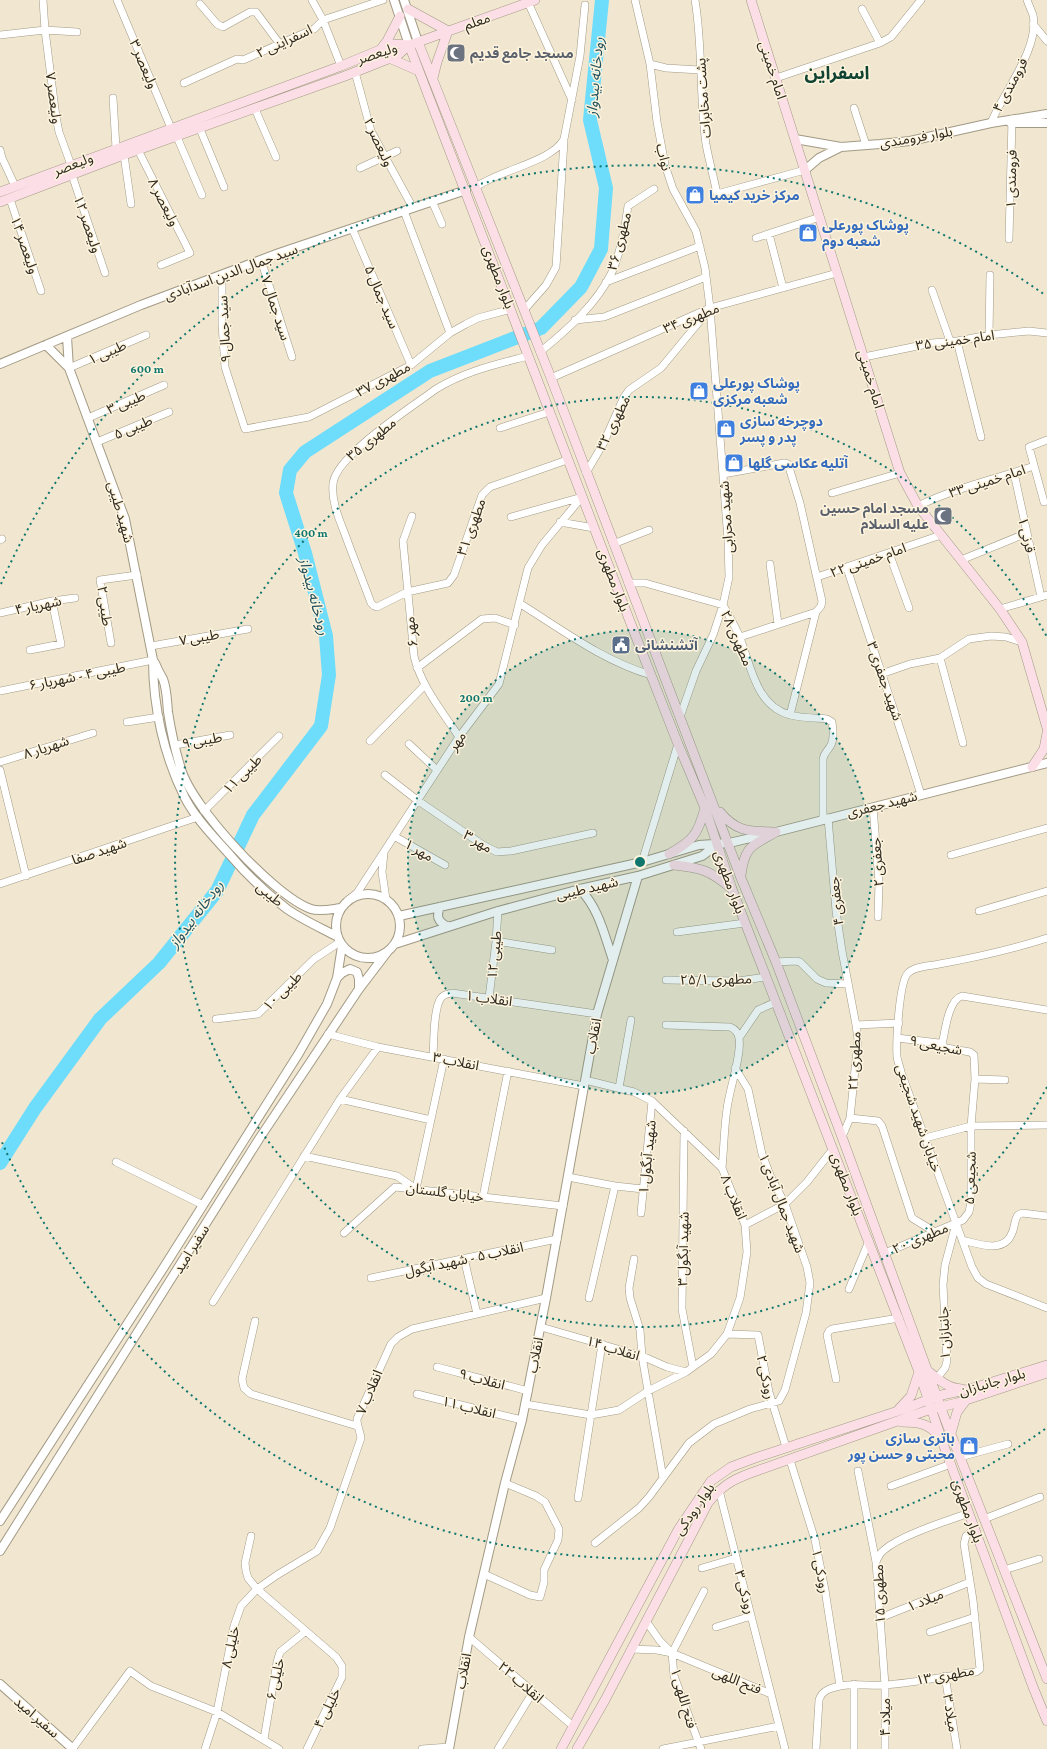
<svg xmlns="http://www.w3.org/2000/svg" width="1047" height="1749" viewBox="0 0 1047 1749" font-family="'Crimson Pro','Noto Sans Arabic',serif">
<rect width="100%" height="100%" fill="#f1e7d0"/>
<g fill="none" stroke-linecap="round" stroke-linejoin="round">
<!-- river -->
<path stroke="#6edcfb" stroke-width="14" d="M0,1163L35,1108L100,1019L159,963L217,891L253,815L321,726L329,675L326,636L305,553L286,493L290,470L305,452L430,371L541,328L581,287L601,249L606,188L590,120L602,0"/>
<!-- minor casing -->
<g stroke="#a39a85" stroke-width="8">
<path id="minor" d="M43,0L45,30L56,117L59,132L71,165
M117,0L171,128
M312,0L323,20L341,66
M527,0L572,100
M635,0L650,64L657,122L665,165L673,189L696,231L705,268L710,308L728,540L729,577L723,605L713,635L696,671L680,717
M695,0C703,47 699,96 706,144C709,161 714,178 717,194L805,170
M200,4L217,24L223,27L250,12H256L279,43
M862,9L880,43
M1033,24L1047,41
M0,35L45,30L77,32
M650,64L666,68L700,70
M355,72L371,131L413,208
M776,78L880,43L891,37L921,0
M184,83L237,59L243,60L314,29L323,20L383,0
M113,98L116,148
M854,108L866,145
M255,109L276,157
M991,123C1003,92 1040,49 1033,15C1031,10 1029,5 1027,0
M200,129L224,187
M177,137L202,195
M0,150L2,158L15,186
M138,150L190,253L161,265
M124,155L131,204
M360,168L397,151
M72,175L105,273
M476,187C499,170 552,162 564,139L580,56L585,5
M10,199L41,291
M432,201L442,224
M404,211L450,333
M352,228L411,365
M769,234L783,288
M756,238L820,217
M1009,239L1012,119
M261,260L292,357
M222,275V324L225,367L245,429L309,417L411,365L450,333L466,324L478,318L511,309
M606,282L700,246
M932,290L950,341
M524,310L546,285L556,267L564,141
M575,320L604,317L706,277
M989,335L990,275
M957,341L981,437
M540,352C567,330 597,304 612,272C621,252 625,228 628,206L654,189
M528,356C494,365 466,371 436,389C412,407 335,456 333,484C331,502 340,521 346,537C354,559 363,581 371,603L374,606L377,607L407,592L448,583L454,575L482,495L490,487L567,460
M864,357L932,343L957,341L989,335L1029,331L1047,333
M69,368L146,335
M551,378L710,308L837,273
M88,418L164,385
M500,428L549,412
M97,442L169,412
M586,473L603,444L624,397L629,390L661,368L709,310
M1014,473L1041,597
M723,474L784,463L788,464L800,503L822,601L821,606L816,612L740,637
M832,493L900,473
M1044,502L1029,447L1047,440
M918,506C955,488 995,479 1034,466
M412,516L403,541L414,656C421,686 442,711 459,737
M511,517L582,497
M560,522L594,528
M0,540L2,539
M613,544L649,530
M889,553L909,608
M961,560L1027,533
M770,564L778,624
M847,568C871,644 898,719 921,795
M817,577L941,535
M628,583H645L723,605C729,616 736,627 740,638C751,666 756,706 790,715C801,718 815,718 827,719L832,722C833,728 834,739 831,745C828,751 824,752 823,759V819
M519,603C561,629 603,661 651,675
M1000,609L1047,595
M0,613L52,601L75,598
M111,643L100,580L137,575
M151,646L248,629
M30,650L61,644L52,601
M940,658L963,743
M417,668L482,619L495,618L515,625
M881,674L910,664L940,658L969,639L991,636L1006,637L1022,642
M0,691L153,660
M790,715L816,612
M127,722L159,717
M370,741L425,685
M409,744L437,770
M175,745L230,735
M0,762L93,733
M0,770L26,876
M385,775L417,800L483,845L497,852L511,851L593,833
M873,807L879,882L878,917
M204,811L279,736
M828,818L836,911L842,951L856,1025L858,1040L850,1118L842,1137
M394,836L445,865
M384,853L382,872L386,899
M951,855L1047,828
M642,862L678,744
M0,884L198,817
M348,900L357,893L459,737L499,684L528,568L542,545L582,497
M979,911L1047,891
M677,932L745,923
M1047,938C1010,950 973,958 934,965C926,966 914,967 908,973C899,982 896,1043 897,1057C898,1062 900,1067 901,1072L972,1267L978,1278L986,1284L1047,1308
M496,941L552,950
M776,962L796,961L800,962L817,979L826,983L848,984
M666,980L738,981L766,977
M489,998L496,941L498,911
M216,1019L258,1014L314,959L340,942
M666,1025L730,1027C735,1029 738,1032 739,1038C742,1055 729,1090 727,1109C724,1128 724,1148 722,1168
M856,1025L899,1023
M328,1034L378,1047L584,1086
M739,1038L758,1010L776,1002
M942,1045C945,1032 948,1000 962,996L1047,1010
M433,1057C434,1043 433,1009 441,998C444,994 447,994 452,993L597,1014
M975,1079L1005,1080
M619,1088L631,1020
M340,1099L431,1120
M850,1118L878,1121L882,1126L912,1218L935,1232
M684,1131L682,1309L693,1367
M925,1138L971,1126L1047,1125
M304,1156L397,1176L416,1189L444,1059
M116,1162L203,1205
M568,1177L615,1186L643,1189
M483,1197L508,1071
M641,1213L652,1101
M745,1225L785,1204L807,1182L833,1149
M344,1233L395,1187L563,1206
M962,1240C979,1244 1004,1254 1012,1233C1015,1227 1014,1220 1018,1215L1022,1213L1047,1216
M885,1253L963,1220L969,1212L971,1202V1126L975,1079L974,1055L970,1052L946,1048L939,1043L897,1038
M464,1258L477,1314
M634,1259L629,1288L630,1298L640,1330L642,1356L663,1478
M371,1278L557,1239
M849,1289L869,1241
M589,1298L615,1186
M213,1302L340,1099L378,1047
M255,1321L242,1379L244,1388L251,1394L357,1426
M541,1327L642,1356L667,1367L686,1372
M727,1334L758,1335L769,1392L786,1447
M437,1367L528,1391
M937,1378L945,1368L947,1361L943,1285L945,1265L956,1224
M836,1379L827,1335L829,1331L832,1329L899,1318
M417,1394L522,1420
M525,1404L591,1415L619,1410L648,1391L686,1372L711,1354L727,1334L740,1298L747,1252L745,1225L722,1168L652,1101L634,1092L585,1080
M960,1457L1008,1444
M790,1460L815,1540L825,1590L840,1686
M858,1471L876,1562
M891,1486L951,1464
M719,1490L785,1749
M578,1498L602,1344
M984,1519L1040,1497
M251,1536L245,1563L246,1571L248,1578L257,1589L336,1657L342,1666V1677L307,1749
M595,1543L639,1508L649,1497L689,1443L714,1424L750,1409L779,1401L785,1390L806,1313L810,1283L807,1267L785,1204L770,1175L762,1154L748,1089L735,1068
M702,1568L736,1558
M1004,1570L1039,1559
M484,1574L530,1595L540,1597L544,1582V1570L558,1540L559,1529L545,1502L536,1496L505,1483
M880,1618L970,1582
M646,1621L660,1641L672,1653
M716,1627L751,1616
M930,1632L975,1617
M469,1637L573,1726
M631,1649L657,1650L672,1653L771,1694
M672,1653L674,1676L701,1749
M672,1653L704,1591
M945,1676L957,1749
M264,1739L277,1662L280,1652L306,1631
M73,1748L130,1671L151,1686L217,1712L279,1749
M205,1749L217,1712L234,1626L241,1606L257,1589L277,1575L317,1551L330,1528L361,1438C360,1431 357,1426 357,1419L391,1344L398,1337L412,1329L546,1298
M422,1749L449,1747
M498,1749L533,1692
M663,1749L779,1726
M816,1749L819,1700C822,1690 831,1688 840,1686C855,1683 869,1686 884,1685C915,1683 946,1676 976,1672L980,1669L973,1600L964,1544L966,1536L975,1528
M854,1749V1684
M885,1749V1685L876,1562C878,1557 880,1553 884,1550C901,1535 947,1521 969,1513"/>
</g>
<!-- tertiary casing -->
<g stroke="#a39a85" stroke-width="10">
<path id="tertiary" d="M394,0L409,45
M404,0L418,42
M1011,123H1047
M795,139L841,147L880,144L910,141L991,123L1047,114
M805,170L819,158L841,147
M67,337L69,368L125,519L153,660C153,707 164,756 185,798C196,819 214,837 230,855C247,875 266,893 287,909C303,920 321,928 338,937
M46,345L69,368
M0,364L141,305L279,253L466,190
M155,663C157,668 160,674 163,679C167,689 167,702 168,712C171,731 175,750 181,769C192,807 274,896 311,909C320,912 332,909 341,908
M580,889C599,909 604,934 613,960
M336 926a32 32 0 1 1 64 0a32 32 0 1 1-64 0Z
M440,907C436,916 438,922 447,926
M399,916L642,862L699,845L729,843L776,832L1047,763
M395,944L498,911L580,889L638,876L702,856L717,845
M337,978L342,973L350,969L357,972L359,979V988
M0,1521L164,1267L299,1053L327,1004L337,978L342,946
M0,1551L259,1139L359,989L388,951
M0,1684L73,1749
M449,1749L469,1637L505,1483L522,1420L546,1298L597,1014L638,876"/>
</g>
<!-- secondary casing -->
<g stroke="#a39a85" stroke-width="10">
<path id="secondary" d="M751,0L900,473L918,506L1000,609L1022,642L1047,728
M408,9L448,31
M418,42L551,378L741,878L776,962L842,1137L945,1419L1047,1679
M409,45L631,624L678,744L705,808L732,889L919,1372L941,1438L1033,1687L1047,1721
M381,49L387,41L400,16
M389,58L419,71
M433,78L437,62L448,31
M0,192L341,66L394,44L409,45L418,42L535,0
M0,202L118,157L345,76L398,55L409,45
M1032,767L1044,749L1047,733
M720,812C737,833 751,831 776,832C752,846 745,845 741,875
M669,854C693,841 698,834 705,808
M674,865C701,868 710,870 732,889
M928,1371C939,1380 948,1388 962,1389
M898,1410L911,1396L919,1372
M901,1422C918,1422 928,1423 939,1436
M951,1433L957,1412L966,1400
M561,1749L678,1530L711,1481L731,1467L755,1458L907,1408L937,1396L970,1389L1047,1365
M577,1749L605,1700L708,1503C724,1483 736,1478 759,1470L931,1409L957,1403L1047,1373"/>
</g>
<!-- minor -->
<use href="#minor" stroke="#fff" stroke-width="7"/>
<!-- tertiary -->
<use href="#tertiary" stroke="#fff" stroke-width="8"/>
<!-- secondary -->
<use href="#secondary" stroke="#fcdfe6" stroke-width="9"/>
</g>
<!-- distance rings -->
<circle cx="640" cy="862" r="232" fill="#0f766e" fill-opacity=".12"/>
<g fill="none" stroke="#0f766e" stroke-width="2" stroke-dasharray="2 4">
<circle cx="640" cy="862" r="232"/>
<path d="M1047 1087A465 465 0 1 1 1047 637"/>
<path d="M1045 1429A697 697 0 0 1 1 1140M1 584A697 697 0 0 1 1045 295"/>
</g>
<!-- icons -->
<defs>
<g id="mosque-square" transform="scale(1)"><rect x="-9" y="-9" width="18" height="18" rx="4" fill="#6b7280" stroke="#fef4dd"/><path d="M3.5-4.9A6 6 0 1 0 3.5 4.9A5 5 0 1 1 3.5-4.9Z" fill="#fff"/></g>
<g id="shop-square" transform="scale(1)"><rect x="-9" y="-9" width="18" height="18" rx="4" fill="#3f7fe0" stroke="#fef4dd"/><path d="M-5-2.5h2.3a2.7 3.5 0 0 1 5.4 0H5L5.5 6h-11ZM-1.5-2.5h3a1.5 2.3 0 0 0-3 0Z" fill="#fff"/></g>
<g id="civic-square" transform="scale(1)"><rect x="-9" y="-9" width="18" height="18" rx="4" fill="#5c6f8a" stroke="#fef4dd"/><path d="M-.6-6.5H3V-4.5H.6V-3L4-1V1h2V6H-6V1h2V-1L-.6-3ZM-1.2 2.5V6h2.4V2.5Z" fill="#fff"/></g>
</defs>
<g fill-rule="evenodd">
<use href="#mosque-square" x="456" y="53"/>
<use href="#shop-square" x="695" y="195"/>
<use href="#shop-square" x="808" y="233"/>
<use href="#shop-square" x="699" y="391"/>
<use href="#shop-square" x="726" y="429"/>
<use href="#shop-square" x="734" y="463"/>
<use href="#mosque-square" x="943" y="516"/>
<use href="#civic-square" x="621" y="645"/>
<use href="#shop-square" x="969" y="1446"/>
</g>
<g text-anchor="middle" stroke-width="3" stroke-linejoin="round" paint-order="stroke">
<!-- street labels -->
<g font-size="14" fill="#2e2a22" stroke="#fef4dd">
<text transform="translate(477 21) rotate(-19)" y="5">معلم</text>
<text transform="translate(284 41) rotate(-25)" y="5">اسفراینی ۲</text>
<text transform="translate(377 53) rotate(-18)" y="5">ولیعصر</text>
<text transform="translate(144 64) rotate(67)" y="5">ولیعصر ۳</text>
<text transform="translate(773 70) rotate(72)" y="5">امام خمینی</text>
<text transform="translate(1010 85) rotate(-62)" y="5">فرومندی ۴</text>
<text transform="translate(54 98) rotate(82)" y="5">ولیعصر ۷</text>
<text transform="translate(703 98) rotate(-94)" y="5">پشت مخابرات</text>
<text transform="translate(916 137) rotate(-10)" y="5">بلوار فرومندی</text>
<text transform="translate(379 142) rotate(65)" y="5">ولیعصر ۲</text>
<text transform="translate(664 157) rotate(77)" y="5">نواب</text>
<text transform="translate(73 164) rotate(-21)" y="5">ولیعصر</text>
<text transform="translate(1011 179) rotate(-89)" y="5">فرومندی ۱</text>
<text transform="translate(164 202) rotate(63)" y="5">ولیعصر ۸</text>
<text transform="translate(88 224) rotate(71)" y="5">ولیعصر ۱۲</text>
<text transform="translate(619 241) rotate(-75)" y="5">مطهری ۳۶</text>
<text transform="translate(25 245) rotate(71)" y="5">ولیعصر ۱۴</text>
<text transform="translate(231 272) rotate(-20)" y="5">سید جمال الدین اسدآبادی</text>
<text transform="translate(499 277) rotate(69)" y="5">بلوار مطهری</text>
<text transform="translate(382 297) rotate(67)" y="5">سید جمال ۵</text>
<text transform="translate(276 308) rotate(72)" y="5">سید جمال ۷</text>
<text transform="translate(691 318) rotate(-22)" y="5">مطهری ۳۴</text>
<text transform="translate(224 329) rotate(-93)" y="5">سید جمال ۹</text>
<text transform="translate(955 340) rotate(-8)" y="5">امام خمینی ۳۵</text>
<text transform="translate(107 352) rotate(-24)" y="5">طیبی ۱</text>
<text transform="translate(383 379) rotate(-28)" y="5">مطهری ۳۷</text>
<text transform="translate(871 379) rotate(73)" y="5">امام خمینی</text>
<text transform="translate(126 402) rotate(-23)" y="5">طیبی ۳</text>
<text transform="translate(613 423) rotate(-64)" y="5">مطهری ۳۲</text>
<text transform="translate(133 427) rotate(-23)" y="5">طیبی ۵</text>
<text transform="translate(371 439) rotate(-39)" y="5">مطهری ۳۵</text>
<text transform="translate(987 481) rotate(-18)" y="5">امام خمینی ۳۳</text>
<text transform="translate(121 512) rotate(74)" y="5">شهید طیبی</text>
<text transform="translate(726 517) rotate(-94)" y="5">شهید محرابی</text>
<text transform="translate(471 527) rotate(-70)" y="5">مطهری ۳۱</text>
<text transform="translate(1027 535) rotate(77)" y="5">قرنی ۱</text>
<text transform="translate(868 560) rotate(-19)" y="5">امام خمینی ۲۲</text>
<text transform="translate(614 580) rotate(69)" y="5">بلوار مطهری</text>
<text transform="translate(38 605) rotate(-12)" y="5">شهریار ۴</text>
<text transform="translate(105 606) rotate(82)" y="5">طیبی ۲</text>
<text transform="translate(411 632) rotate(-97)" y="5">مهر ۶</text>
<text transform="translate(199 637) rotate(-10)" y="5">طیبی ۷</text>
<text transform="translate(737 638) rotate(66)" y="5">مطهری ۲۸</text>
<text transform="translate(77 676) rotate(-11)" y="5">طیبی ۴ - شهریار ۶</text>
<text transform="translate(885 681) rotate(71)" y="5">شهید جعفری ۳</text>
<text transform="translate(202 740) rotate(-10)" y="5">طیبی ۹</text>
<text transform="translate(457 741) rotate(-55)" y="5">مهر</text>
<text transform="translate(46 747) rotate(-18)" y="5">شهریار ۸</text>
<text transform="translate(242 774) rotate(-45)" y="5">طیبی ۱۱</text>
<text transform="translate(882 804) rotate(-14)" y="5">شهید جعفری</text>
<text transform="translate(478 841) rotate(31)" y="5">مهر ۳</text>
<text transform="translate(419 850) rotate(30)" y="5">مهر ۱</text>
<text transform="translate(99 851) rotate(-19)" y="5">شهید صفا</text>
<text transform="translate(877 862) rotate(-94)" y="5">جعفری ۲</text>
<text transform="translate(730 882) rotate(70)" y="5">بلوار مطهری</text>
<text transform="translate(587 888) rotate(-13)" y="5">شهید طیبی</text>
<text transform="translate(270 894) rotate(40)" y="5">طیبی</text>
<text transform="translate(836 901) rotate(-96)" y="5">جعفری ۴</text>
<text transform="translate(494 955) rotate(-84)" y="5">طیبی ۱۲</text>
<text transform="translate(716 979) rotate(-1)" y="5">مطهری ۲۵/۱</text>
<text transform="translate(282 991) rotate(-45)" y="5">طیبی ۱۰</text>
<text transform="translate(489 998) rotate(8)" y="5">انقلاب ۱</text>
<text transform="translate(593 1036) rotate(-79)" y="5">انقلاب</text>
<text transform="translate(936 1045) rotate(11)" y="5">شجیعی ۹</text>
<text transform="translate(456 1061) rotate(11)" y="5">انقلاب ۳</text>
<text transform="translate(854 1061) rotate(-87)" y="5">مطهری ۲۲</text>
<text transform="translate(919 1118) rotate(71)" y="5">خیابان شهید شجیعی</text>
<text transform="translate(647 1157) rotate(-84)" y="5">شهید آبگول ۱</text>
<text transform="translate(970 1178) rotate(-88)" y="5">شجیعی ۵</text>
<text transform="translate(847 1184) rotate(69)" y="5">بلوار مطهری</text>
<text transform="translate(445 1192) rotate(7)" y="5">خیابان گلستان</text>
<text transform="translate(734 1197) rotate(68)" y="5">انقلاب ۸</text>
<text transform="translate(782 1203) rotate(69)" y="5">شهید جمال آبادی ۱</text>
<text transform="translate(920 1238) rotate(-23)" y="5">مطهری ۲۰</text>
<text transform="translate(191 1249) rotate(-58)" y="5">سفیر امید</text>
<text transform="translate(683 1249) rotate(-89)" y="5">شهید آبگول ۳</text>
<text transform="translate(464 1259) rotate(-12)" y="5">انقلاب ۵ - شهید آبگول</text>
<text transform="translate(944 1333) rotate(-92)" y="5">جانبازان ۱</text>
<text transform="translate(613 1348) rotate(17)" y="5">انقلاب ۱۴</text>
<text transform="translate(535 1355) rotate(-79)" y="5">انقلاب</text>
<text transform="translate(766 1377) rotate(78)" y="5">رودکی ۲</text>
<text transform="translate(482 1379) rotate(15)" y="5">انقلاب ۹</text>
<text transform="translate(992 1382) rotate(-16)" y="5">بلوار جانبازان</text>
<text transform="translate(369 1392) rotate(-67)" y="5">انقلاب ۷</text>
<text transform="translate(469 1407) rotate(14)" y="5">انقلاب ۱۱</text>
<text transform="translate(694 1509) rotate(-55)" y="5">بلوار رودکی</text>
<text transform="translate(968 1511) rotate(70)" y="5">بلوار مطهری</text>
<text transform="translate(821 1571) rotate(79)" y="5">رودکی ۱</text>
<text transform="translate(745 1592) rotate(75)" y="5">رودکی ۳</text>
<text transform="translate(879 1594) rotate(-92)" y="5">مطهری ۱۵</text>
<text transform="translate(925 1600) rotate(-22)" y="5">میلاد ۱</text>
<text transform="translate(230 1647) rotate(-78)" y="5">خلیلی ۸</text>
<text transform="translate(463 1671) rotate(-79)" y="5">انقلاب</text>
<text transform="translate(945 1675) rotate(-10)" y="5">مطهری ۱۳</text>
<text transform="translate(275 1679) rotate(-78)" y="5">خلیلی ۶</text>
<text transform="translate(737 1680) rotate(22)" y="5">فتح اللهی</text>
<text transform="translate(521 1682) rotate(41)" y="5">انقلاب ۲۲</text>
<text transform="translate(684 1698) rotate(74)" y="5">فتح اللهی ۱</text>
<text transform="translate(327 1708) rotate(-64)" y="5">خلیلی ۴</text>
<text transform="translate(951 1713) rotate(81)" y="5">میلاد ۳</text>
<text transform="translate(37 1717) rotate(41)" y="5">سفیر امید</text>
<text transform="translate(885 1717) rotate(-90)" y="5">میلاد ۴</text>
</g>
<!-- worship labels -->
<g font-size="14" font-weight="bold" fill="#5b616d" stroke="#fef4dd" text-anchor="start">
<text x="470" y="58">مسجد جامع قدیم</text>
<text x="929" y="513" text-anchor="end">مسجد امام حسین<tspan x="929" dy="16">علیه السلام</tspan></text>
</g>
<!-- shop labels -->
<g font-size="14" font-weight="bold" fill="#366cbe" stroke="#fef4dd" text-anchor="start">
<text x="709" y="200">مرکز خرید کیمیا</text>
<text x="822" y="230">پوشاک پورعلی<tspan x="822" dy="16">شعبه دوم</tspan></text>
<text x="713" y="388">پوشاک پورعلی<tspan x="713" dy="16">شعبه مرکزی</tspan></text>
<text x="740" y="426">دوچرخه سازی<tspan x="740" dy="16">پدر و پسر</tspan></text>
<text x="748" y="468">آتلیه عکاسی گلها</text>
<text x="955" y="1443" text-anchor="end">باتری سازی<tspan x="955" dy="16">محبتی و حسن پور</tspan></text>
</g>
<!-- service labels -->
<g font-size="14" font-weight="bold" fill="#4e5e75" stroke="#fef4dd" text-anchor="start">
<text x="635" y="650">آتشنشانی</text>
</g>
<!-- water labels -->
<g font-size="15" font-style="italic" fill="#22525f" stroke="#fef4dd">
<text transform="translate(595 77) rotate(-85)" y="5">رودخانه بیدواز</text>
<text transform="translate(314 596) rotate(75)" y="5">رودخانه بیدواز</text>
<text transform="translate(196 914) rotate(-53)" y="5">رودخانه بیدواز</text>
</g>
<!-- district labels -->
<g font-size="18" font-weight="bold" fill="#114333" stroke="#fef4dd">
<text x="837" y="79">اسفراین</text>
</g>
</g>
<circle cx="640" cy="862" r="6" fill="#0f766e" stroke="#fef4dd" stroke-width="2"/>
<g font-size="12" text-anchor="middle" font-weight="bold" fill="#0f766e" stroke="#fef4dd" stroke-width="3" stroke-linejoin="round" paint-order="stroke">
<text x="147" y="373">600 m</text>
<text x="311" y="537">400 m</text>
<text x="476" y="702">200 m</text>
</g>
</svg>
